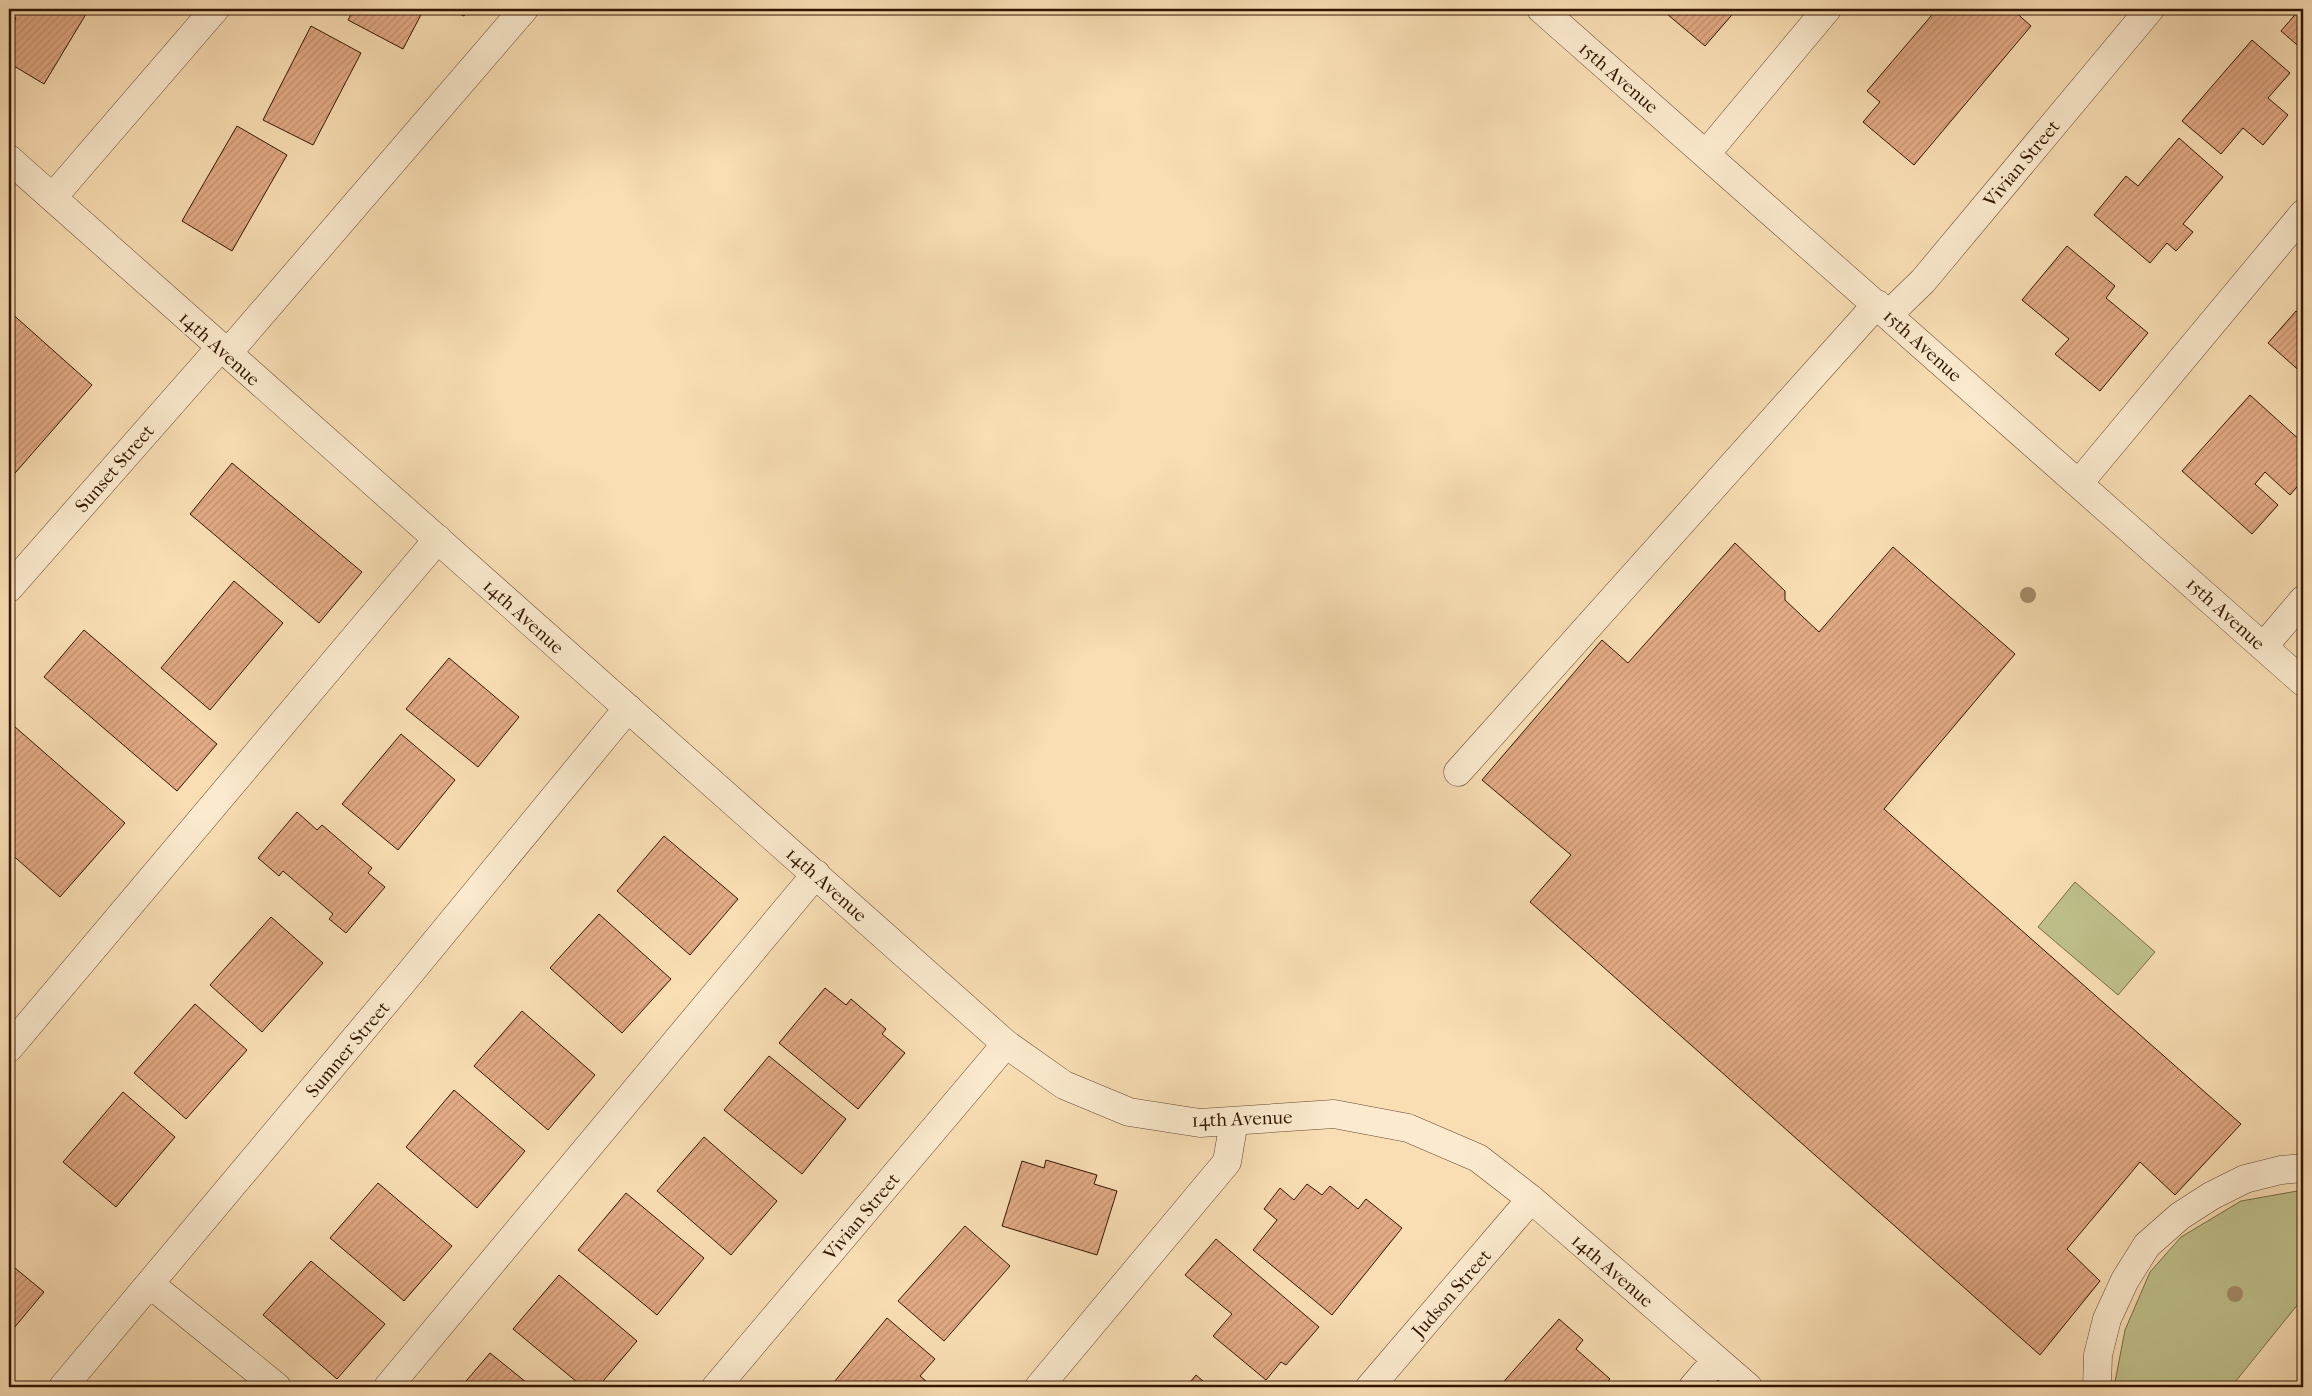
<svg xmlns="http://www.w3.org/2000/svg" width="2312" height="1396" viewBox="0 0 2312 1396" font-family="'IM FELL French Canon',serif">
<defs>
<pattern id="building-hatch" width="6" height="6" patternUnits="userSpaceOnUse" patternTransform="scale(1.25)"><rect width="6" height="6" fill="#e2aa85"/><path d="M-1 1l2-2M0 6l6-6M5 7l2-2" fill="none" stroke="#c29171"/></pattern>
</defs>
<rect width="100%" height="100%" fill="#f9deb4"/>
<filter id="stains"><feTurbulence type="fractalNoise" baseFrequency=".004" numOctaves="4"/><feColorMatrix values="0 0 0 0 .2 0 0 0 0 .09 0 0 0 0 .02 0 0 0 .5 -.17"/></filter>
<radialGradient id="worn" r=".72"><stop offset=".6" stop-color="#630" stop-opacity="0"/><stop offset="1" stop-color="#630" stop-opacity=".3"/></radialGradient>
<!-- green -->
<path fill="#bfc18c" stroke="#786b46" d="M2075,882L2155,952L2118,995L2038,927Z
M2303,1190V1298L2231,1387H2116L2115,1382L2125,1330L2150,1272L2181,1237L2241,1201Z"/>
<!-- building -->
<path fill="url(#building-hatch)" stroke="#321501" d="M9,9H89L44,84L9,63V30L16,18L9,14Z
M354,9H424L403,49L348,20Z
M449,9H468L464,16Z
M1661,9H1737L1705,46Z
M1937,9H2012L2031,26L1914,165L1863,122L1880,102L1867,91Z
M2300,9H2303V50L2281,31Z
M311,26L361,53L313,145L263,120Z
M2252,40L2290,73L2268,98L2288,115L2263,145L2243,128L2221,154L2182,121Z
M237,126L287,155L232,251L182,221Z
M2179,138L2223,177L2183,224L2193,232L2176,251L2167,243L2150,263L2094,215L2126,176L2138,186Z
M2067,246L2115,286L2106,298L2148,333L2100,391L2055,354L2069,339L2022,300Z
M9,311L92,385L9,480Z
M2296,311L2303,317V374L2268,343Z
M2250,395L2303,443V480L2290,495L2265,472L2255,484L2278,505L2252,534L2182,471Z
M232,463L362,572L319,623L190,514Z
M1735,543L1785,591V600L1819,632L1893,547L2015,654L1884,809L2241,1124L2175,1195L2140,1162L2067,1249L2100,1281L2040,1355L1530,902L1571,855L1482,780L1602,640L1628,663Z
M234,581L283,623L210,710L161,668Z
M84,630L217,744L177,791L44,677Z
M449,658L519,717L478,767L406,709Z
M14,726L125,823L60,897L9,852V733Z
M401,734L455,780L398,850L342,804Z
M297,812L317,830L322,825L372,868L368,873L385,887L346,933L329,919L333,914L283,871L279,876L258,858Z
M664,836L738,899L690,955L617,891Z
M599,914L671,979L622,1033L550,968Z
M271,917L323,963L262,1032L210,985Z
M825,988L846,1005L851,999L886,1029L882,1034L905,1053L858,1109L779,1043Z
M195,1004L247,1050L186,1119L134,1073Z
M522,1011L595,1075L548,1130L474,1066Z
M769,1056L846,1119L802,1174L724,1110Z
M454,1090L525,1151L477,1208L406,1147Z
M123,1092L175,1137L116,1207L63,1162Z
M704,1137L777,1201L731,1255L657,1191Z
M1046,1160L1097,1175L1094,1184L1117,1191L1097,1255L1002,1226L1022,1161L1044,1168Z
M378,1183L452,1246L404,1301L330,1238Z
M1307,1184L1322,1195L1330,1186L1358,1209L1366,1199L1402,1228L1332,1315L1253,1250L1277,1220L1264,1209L1280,1188L1294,1200Z
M626,1193L704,1258L657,1315L578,1250Z
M965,1226L1010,1266L944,1341L898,1301Z
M1216,1239L1319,1327L1286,1365L1281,1362L1266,1380L1213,1336L1232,1314L1185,1275Z
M311,1261L385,1324L337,1379L263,1315Z
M9,1263L44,1292L9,1334Z
M559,1275L637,1341L598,1387H583L513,1329Z
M887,1318L935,1359L920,1376L933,1387H830Z
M1559,1319L1583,1340L1576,1349L1610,1379L1603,1387H1499Z
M490,1353L532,1387H461Z
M1196,1375L1210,1387H1186Z"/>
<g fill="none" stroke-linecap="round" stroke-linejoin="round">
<!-- minor casing -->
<g stroke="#64472e" stroke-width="29">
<path id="minor" d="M1541,9L2303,682
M1706,154L1827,9
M9,159L1006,1044L1064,1085L1129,1112L1200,1123L1334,1114L1408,1128L1478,1158L1531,1199L1748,1387
M53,197L215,9
M1889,314L1923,281L2150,9
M227,354L524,9
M2079,483L2303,214
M9,588L220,348
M2264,646L2303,600
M1458,772L1877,304
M9,1048L438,539
M150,1284L277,1387
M63,1387L405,979L628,708
M388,1387L816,874
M716,1387L1006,1044
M1039,1387L1227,1162L1234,1121
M1370,1387L1531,1199
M1693,1387L1716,1360
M2097,1387L2098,1355L2107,1319L2125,1280L2147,1245L2180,1216L2211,1196L2245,1179L2281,1170L2303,1168"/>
</g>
<!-- minor -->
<use href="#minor" stroke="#fbeace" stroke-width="28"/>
</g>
<!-- trees -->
<g fill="#a38c69">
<circle cx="2028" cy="595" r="8"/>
<circle cx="2235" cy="1294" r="8"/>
</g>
<g text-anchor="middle" stroke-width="4" stroke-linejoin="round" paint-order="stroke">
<!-- street labels -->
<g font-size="19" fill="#321501" stroke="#fbeace">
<text transform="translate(1619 77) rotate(41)" y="7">15th Avenue</text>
<text transform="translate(2021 163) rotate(-50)" y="7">Vivian Street</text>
<text transform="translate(1923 345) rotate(42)" y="7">15th Avenue</text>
<text transform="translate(220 348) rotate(42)" y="7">14th Avenue</text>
<text transform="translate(114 468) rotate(-49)" y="7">Sunset Street</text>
<text transform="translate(2226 613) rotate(42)" y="7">15th Avenue</text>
<text transform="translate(524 616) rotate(42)" y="7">14th Avenue</text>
<text transform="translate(827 884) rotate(42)" y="7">14th Avenue</text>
<text transform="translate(347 1049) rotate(-50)" y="7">Sumner Street</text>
<text transform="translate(1242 1118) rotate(-2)" y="7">14th Avenue</text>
<text transform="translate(861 1216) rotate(-50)" y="7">Vivian Street</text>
<text transform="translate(1613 1270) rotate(41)" y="7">14th Avenue</text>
<text transform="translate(1451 1293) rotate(-49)" y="7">Judson Street</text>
</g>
</g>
<!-- margin -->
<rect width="2312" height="1396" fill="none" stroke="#f9deb4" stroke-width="30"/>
<rect x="10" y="10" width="2292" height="1376" fill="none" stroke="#321501" stroke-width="2.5"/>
<rect x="15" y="15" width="2282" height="1366" fill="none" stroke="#321501"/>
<rect width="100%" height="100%" filter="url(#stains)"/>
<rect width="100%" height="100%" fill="url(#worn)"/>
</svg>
